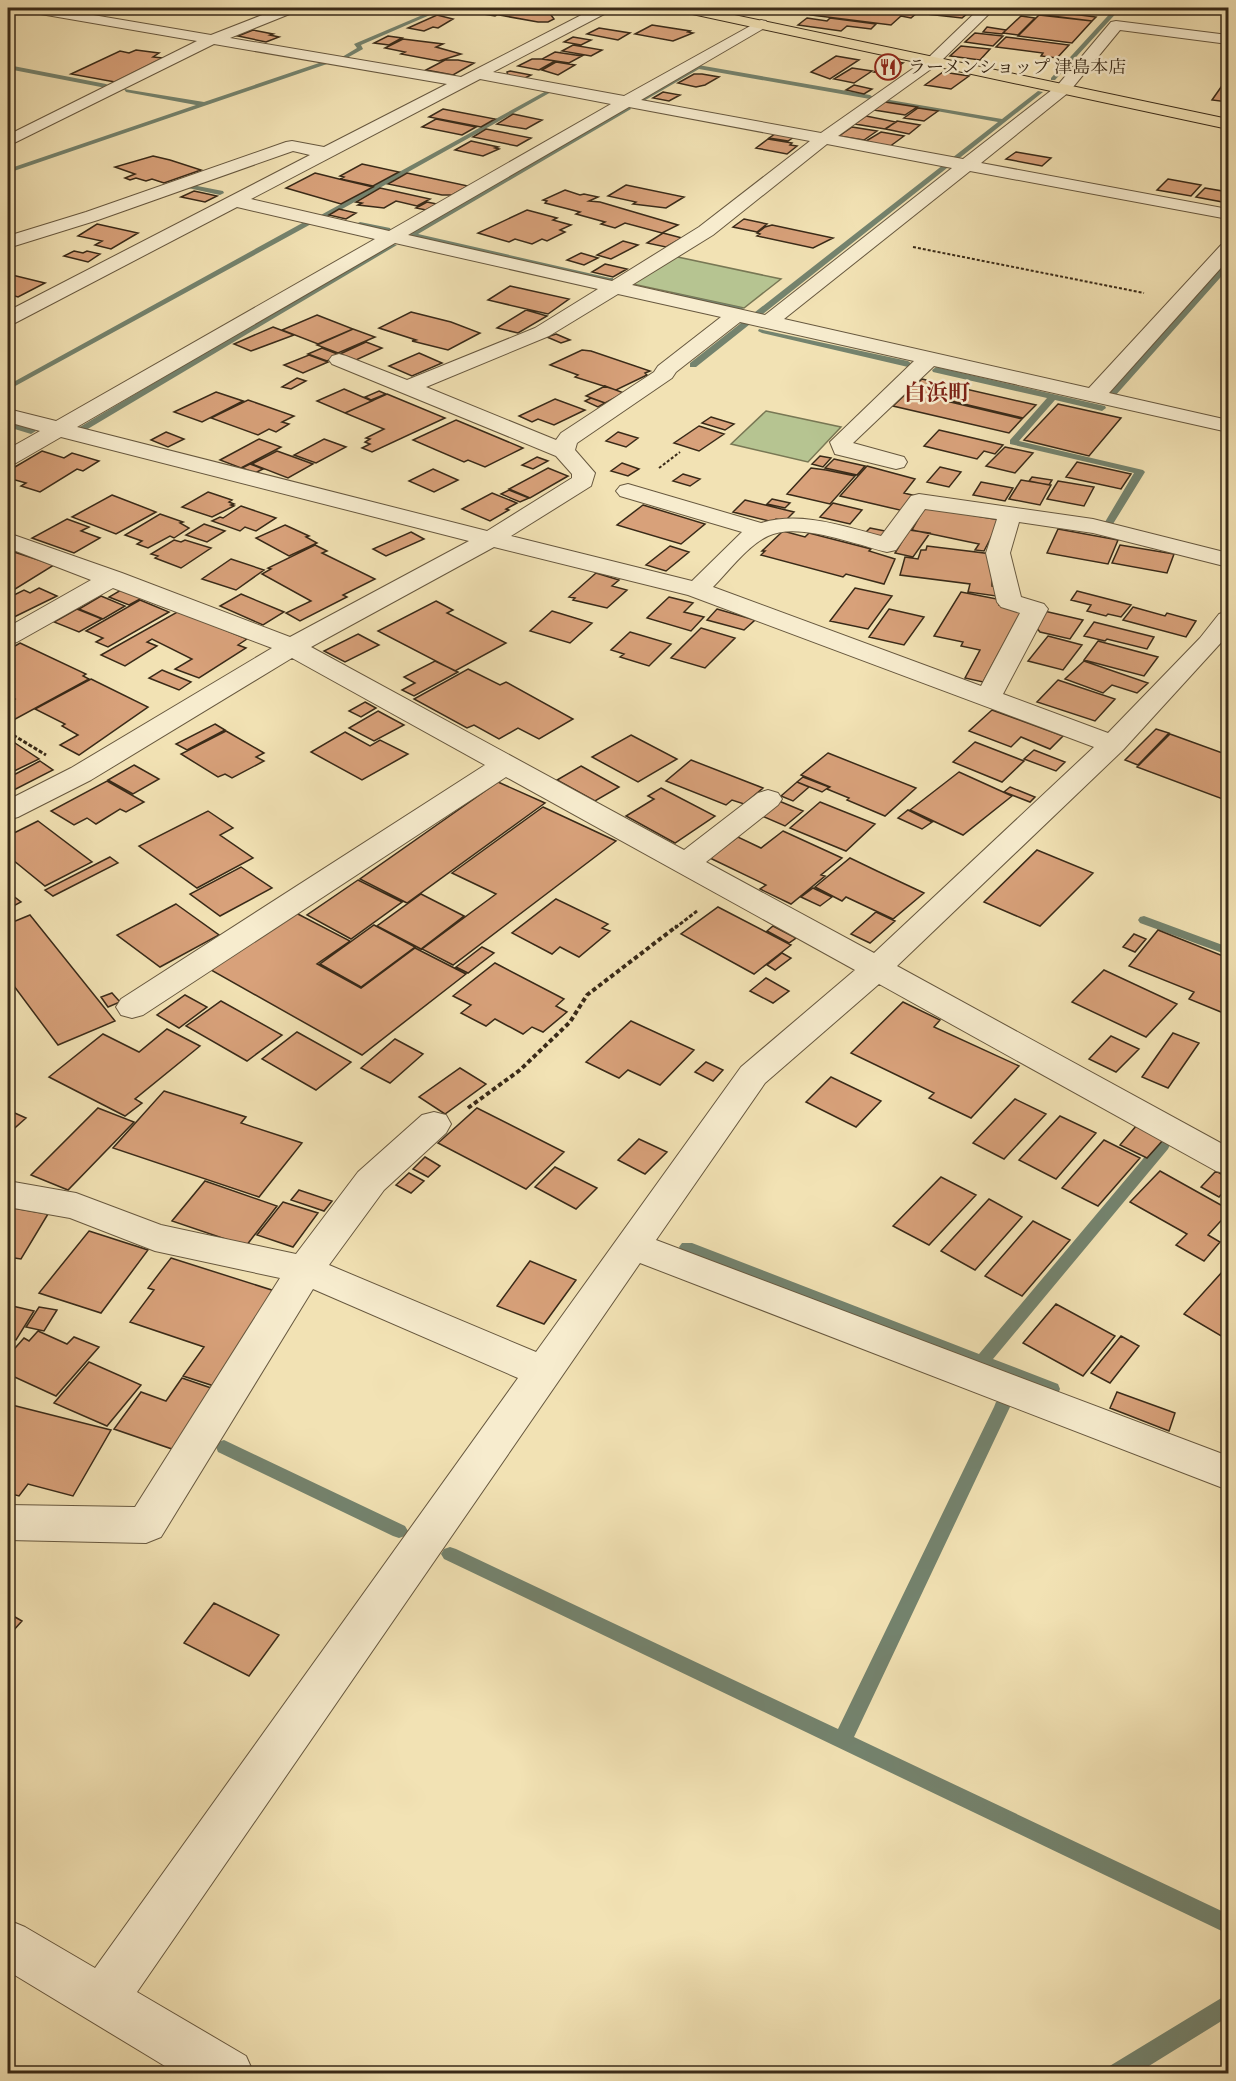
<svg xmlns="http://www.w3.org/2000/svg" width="1236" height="2081" viewBox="0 0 1236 2081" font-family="'IM FELL DW Pica','Noto Serif JP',serif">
<rect width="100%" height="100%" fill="#f2e2b4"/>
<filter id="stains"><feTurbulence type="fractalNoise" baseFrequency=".00333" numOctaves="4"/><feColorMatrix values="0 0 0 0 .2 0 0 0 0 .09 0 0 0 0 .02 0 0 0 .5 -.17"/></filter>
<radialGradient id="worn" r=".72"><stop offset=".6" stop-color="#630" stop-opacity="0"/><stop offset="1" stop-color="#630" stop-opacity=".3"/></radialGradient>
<!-- green -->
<path fill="#b6c491" stroke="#787754" stroke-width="1.5" d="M673,256L781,279L744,308L628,283Z
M766,411L841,427L808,462L731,444Z"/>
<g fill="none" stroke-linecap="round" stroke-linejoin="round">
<!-- stream -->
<path fill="#74836e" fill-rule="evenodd" d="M439,8H446L361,45L363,49L347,58L342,57L357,48L354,44Z
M752,8H758L748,15H744V13Z
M1115,8H1121L1055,80H1051V78Z
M14,9L16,12L8,16V12Z
M325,61L327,64L8,173V169L196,105L126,92L124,89L204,102Z
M8,65L106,84L109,86L106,88L8,69Z
M698,65L870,95L873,97L870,99L699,69L642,102L637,101Z
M548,90L553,91L326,218L319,216Z
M1038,91L1043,92L696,367H690V363L998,122L886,102L884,99L1002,119Z
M629,106L631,109L418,234L610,278H613V282L407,235Z
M187,184L223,191L224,193L220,195L188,188L176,192L172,190Z
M306,221L313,223L8,390V385Z
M360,222L390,228L391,230L387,232L357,226L356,224Z
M390,243L397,245L86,430L78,428Z
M1225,263H1228V269L1115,396H1109V392Z
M674,293L740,307L744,309L740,311L677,297L673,295Z
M759,329L908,361L912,364L908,367L762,333L758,331Z
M936,367L1105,406L1106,408L1102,411L1055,400L1019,441L1143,470L1145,472L1113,524L1105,522L1134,473L1010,444V440L1047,398L933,372L932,370Z
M8,421L34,429L36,431L31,434L8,427Z
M1144,916L1228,947V955L1140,923L1138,920L1140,917Z
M1163,1140L1168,1141L1170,1145L1168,1149L993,1359L1058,1384L1060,1389L1058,1394L1052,1395L682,1251L679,1247L682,1243H692L979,1354L1158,1141Z
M1002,1401L1008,1402L1010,1407L854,1737L1228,1914V1934L444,1559L441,1554L444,1549L450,1547L456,1549L838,1729L994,1407L996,1402Z
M224,1440L405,1526L408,1531L405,1536L399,1538L393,1536L218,1452L216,1447L218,1442Z
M1228,1994V2017L1136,2074H1105L1108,2067Z"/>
</g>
<!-- building -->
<path fill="#d8a17a" stroke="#392a18" stroke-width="1.5" d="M448,8H510L495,16Z
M513,8L553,14L551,15L554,19L548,22H538L499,15Z
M543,8H571L558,14L538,10Z
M820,8H974L962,18L917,13L911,18L901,16L891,25L811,15Z
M1048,11L1096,17L1092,21L1044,15Z
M437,15L453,19L438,28L433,27L424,31L408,28Z
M1039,15L1092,21L1072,43L1018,36Z
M1021,16L1035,18L1018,35L1003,33Z
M807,18L827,21L830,18L876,24L871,29L847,26L841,31L798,25Z
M652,25L690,31L688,32L693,33L673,41L635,34Z
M987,27L1006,30L1002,34L983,32Z
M599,28L630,33L618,40L587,34Z
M253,30L273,34L270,35L279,37L266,42L238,36Z
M975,33L1003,36L993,46L965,42Z
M388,36L402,38L389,45L374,43Z
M573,37L591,40L581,45L564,42Z
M1006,37L1069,45L1057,58L1041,56L1043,53L996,47Z
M403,39L443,44L436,47L461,54L439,61L401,54L405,52L385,48Z
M573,45L602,50L591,56L562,51Z
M961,46L990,49L980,60L950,56Z
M136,50L159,53L153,57L163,58L115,82L71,74L120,51L129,53Z
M555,52L582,56L569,63L542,59Z
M836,56L859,60L830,79L811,72Z
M532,59H543L555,61L539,70L518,66Z
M445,60H458L474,63L453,75L426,70Z
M891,61L903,63L886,74L874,72Z
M556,62L575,65L558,75L542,70Z
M852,68L872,71L854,83L834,79Z
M510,71L531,75L523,79L508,76L507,72Z
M943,72L969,76L951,89L925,85Z
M694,74H702L719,77L705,85L696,87L678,83Z
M1226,80L1228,81V102L1212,100Z
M854,85L872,89L864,94L846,90Z
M663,92L680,95L669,101L653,98Z
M885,102L917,107L905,115L874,110Z
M918,108L938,111L924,121L904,118Z
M443,109L495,119L481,127L429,117Z
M513,114L542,120L526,129L497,124Z
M866,116L896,122L885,129L855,124Z
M436,119L476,127L462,135L422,127Z
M897,121L920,125L909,134L886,129Z
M852,127L877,131L864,140L839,136Z
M486,129L531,138L517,146L473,137Z
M881,132L904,136L889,147L866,141Z
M775,134L794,137L788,141L769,138Z
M768,139L792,143L790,145L797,146L787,154L756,148Z
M471,141L498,147L495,148L499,149L483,156L455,150Z
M1016,152L1051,158L1042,166L1006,159Z
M153,156L170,160L201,170L164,183L152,179L146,181L136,178L130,180L125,178L135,174L115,167Z
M362,164L399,172L373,186L341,179L344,177L340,176Z
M315,173L339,179L373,187L341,204L286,188Z
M407,173L468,186L452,195H442L388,184Z
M1168,179L1201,185L1191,196L1157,190Z
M626,185L684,197L666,208L633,204L636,202L608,196Z
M380,188L430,199L417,206L396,201L384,208L358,205L362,203L356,202Z
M1205,188L1228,192V203L1196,197Z
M565,190L580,195L584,194L598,197L589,201L600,202L678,225L662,233L625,223L615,228L601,224L605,222L576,214L580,212L545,203L547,201L543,200Z
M194,191L217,196L205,202L181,197Z
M427,202L437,204L426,210L416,208Z
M339,209L356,213L346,219L329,215Z
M527,210L557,218L553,220L571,225L560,230L565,232L547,241L542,239L532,244L515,239L509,242L478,233Z
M744,219L767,224L757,232L733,227Z
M97,224L138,233L111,249L95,245L102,241L78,236Z
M772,225L833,238L813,248L757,236L760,234L757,233L765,227Z
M663,233L682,238L666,247L647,243Z
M623,241L638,245L611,259L597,255Z
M74,251L83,253L87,251L100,254L88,262L64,256Z
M581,253L598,258L584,265L567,260Z
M605,264L627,269L613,277L592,272Z
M8,274L45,283L18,297L8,294Z
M510,286L569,299L548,314L488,300Z
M526,310L547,316L518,333L497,328Z
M411,312L451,322L480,333L448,350L412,341L416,340L379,328Z
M317,315L353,329L318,344L282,330Z
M273,327L294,335L251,351L234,344Z
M353,329L375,337L338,353L317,345Z
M556,334L570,340L561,343L547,337Z
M366,342L382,348L356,360L340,354Z
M322,348L340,355L327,361L308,354Z
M582,350L591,351L650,371L645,373L647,375L616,390L575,377L578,375L550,365Z
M419,353L442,363L412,376L389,366Z
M309,355L328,362L303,373L284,365Z
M297,378L306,381L291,389L282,387Z
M922,379L1036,405L1023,418L909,391Z
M605,386L624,393L605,403L586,396Z
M344,389L372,401L345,413L317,401Z
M379,391L386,394L371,400L365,397Z
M216,392L243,401L202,422L174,412Z
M908,392L1022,419L1009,433L893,406Z
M387,394L445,418L372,452L362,448L370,444L365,442L370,439L366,438L384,429L345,413Z
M591,398L605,403L598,407L585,401Z
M555,399L585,410L554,425L538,419L532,422L519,416Z
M248,400L294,416L282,422L289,424L276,432L269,429L258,435L211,418Z
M1058,404L1121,418L1089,456L1024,440Z
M711,417L734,424L725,430L702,423Z
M456,420L523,448L485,467L468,460L464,462L413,440Z
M699,426L724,434L699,451L674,443Z
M939,430L1003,445L995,454L984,451L977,459L924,446Z
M166,432L184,439L168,447L151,440Z
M618,432L638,438L626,447L606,441Z
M259,439L281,447L241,468L220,460Z
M324,439L346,447L316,463L294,455Z
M1005,447L1033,453L1015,473L986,466Z
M42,451L64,458L72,453L99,461L83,471L77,469L40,492L21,486L26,483L8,478V471Z
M277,451L313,464L288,478L252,464Z
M820,456L831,458L823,467L812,464Z
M537,457L548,461L533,469L522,465Z
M834,459L865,466L857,475L825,468Z
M1077,462L1131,474L1121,489L1066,477Z
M622,463L639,469L628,476L611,471Z
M250,464L263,469L255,473L242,468Z
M867,466L915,479L904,493L916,496L904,511L840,496Z
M940,467L961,472L949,487L927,482Z
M548,468L568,476L530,498L509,489Z
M811,468L826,470L855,476L830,504L787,494Z
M433,469L458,480L434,492L409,481Z
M683,474L700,479L690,486L673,481Z
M1032,477L1052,480L1049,485L1029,481Z
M1021,480L1051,485L1040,505L1009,499Z
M1058,481L1094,487L1084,506L1047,499Z
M981,482L1013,488L1005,501L973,495Z
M509,490L529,498L520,502L501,494Z
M208,492L232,500L229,502L234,504L231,505L234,506L212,517L182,507Z
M492,493L517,503L506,509L509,510L490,521L462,509Z
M112,495L156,512L116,534L72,517Z
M772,499L790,503L785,508L767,504Z
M745,500L794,512L785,521L776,519L773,522L733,512Z
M833,503L862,510L850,524L820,517Z
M643,505L705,524L681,544L617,525Z
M241,506L276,518L256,531L245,527L240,531L212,521L220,517L223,518Z
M925,507L1000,520L984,551L975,550L979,544L912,530Z
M160,514L183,522L180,523L189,528L174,538L170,536L148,548L137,544L142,541L125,535Z
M67,519L89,527L81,531L100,538L74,553L32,538Z
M204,524L225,531L207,542L186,535Z
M285,525L309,536L306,537L317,543L289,556L256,538Z
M870,528L890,532L885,538L865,533Z
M1058,529L1118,540L1108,564L1047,553Z
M909,530L930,533L913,557L895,553Z
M783,531L805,537L809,533L871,549L869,551L895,559L884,584L846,574L843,577L761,555L765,551H762Z
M411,532L424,539L386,556L373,549Z
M174,540L181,542L185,540L211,548L181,568L155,558L158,556L151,554Z
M315,545L327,551L322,553L375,579L343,595L347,597L300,621L286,613L311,601L262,574L271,569L268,568Z
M1120,545L1174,554L1167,573L1112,563Z
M670,546L689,552L666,571L646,565Z
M927,546L992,554V586L998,587L996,596L968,592L970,584L900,575L905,557L918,559L921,550H926Z
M8,550L54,565L12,591L8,590Z
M231,559L264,570L236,590L202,579Z
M596,573L619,580L612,586L627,590L607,608L573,600L575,598L569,597Z
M39,588L57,596L8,620V598L24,590L30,593Z
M855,588L892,596L868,629L830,621Z
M121,590L142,598L129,605L109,597Z
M1077,591L1131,605L1121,617L1108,614L1106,616L1087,611L1091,605L1071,600Z
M961,592L1002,600L999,605L1022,610L983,682L965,678L980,650L961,646L963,642L934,636Z
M241,594L284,612L263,625L220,606Z
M101,596L125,606L103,619L79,609Z
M669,597L693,603L684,612L704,617L691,631L647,618Z
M140,600L169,612L108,647L96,642L103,638L86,631Z
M436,601L453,610L447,613L506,643L455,671L378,631Z
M1133,607L1165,616L1167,613L1196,621L1186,637L1123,620Z
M77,609L102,619L79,632L54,622Z
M717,609L755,620L744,630L707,620Z
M889,609L924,617L904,645L869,637Z
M179,611L247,639L238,645L246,648L199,678L175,669L192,659L152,639L147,642L157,646L125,666L101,655Z
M552,611L592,623L570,643L530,631Z
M1044,611L1083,620L1070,639L1040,632L1034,625Z
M1094,622L1154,637L1147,649L1107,639L1105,641L1084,636Z
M701,628L735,638L705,668L671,658Z
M630,632L671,644L649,666L620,657L624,654L611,650Z
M358,634L379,645L345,662L324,651Z
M1048,636L1082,645L1063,670L1028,661Z
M1098,641L1158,657L1144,676L1084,660Z
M20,643L86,674L83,676L89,679L8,723V704L15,699L8,695V650Z
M435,661L458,672L414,696L402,690L415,683L404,677Z
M1084,661L1148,683L1137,693L1112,685L1103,693L1065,679Z
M468,669L500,685L506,682L573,719L539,739L518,728L499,739L474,725L467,728L414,699Z
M162,670L191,682L179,690L149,678Z
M91,679L148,707L79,755L60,745L78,735L62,726L65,724L35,709Z
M1058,680L1115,699L1095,721L1037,702Z
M365,702L376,708L361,717L349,711Z
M992,710L1063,736L1050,749L1021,737L1011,747L969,731Z
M378,711L404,725L374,741L349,728Z
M215,724L225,730L187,750L176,744Z
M1156,729L1169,733L1138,765L1125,760Z
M226,731L264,753L256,757L264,761L232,778L225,774L218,777L181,754Z
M345,732L370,746L380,740L408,754L362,780L311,752Z
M1170,734L1228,755V801L1137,767Z
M631,735L677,759L638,782L592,757Z
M975,742L1024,761L1002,782L953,762Z
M15,743L39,759L8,774V745Z
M1034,750L1065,762L1056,771L1024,759Z
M828,753L916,788L885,816L847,800L849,798L827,789L830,787L801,775Z
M691,760L763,788L744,804L732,800L726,805L666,781Z
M40,761L53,770L8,793V778Z
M134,765L159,779L133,794L108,780Z
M581,766L619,787L595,801L557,780Z
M959,772L1012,796L963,835L910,810Z
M803,777L829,787L822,792L797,782Z
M107,781L144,802L126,812L120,809L96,824L87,818L74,825L51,811Z
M498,782L545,803L407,903L360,879Z
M797,782L809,787L793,801L781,796Z
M1010,787L1035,797L1030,802L1004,792Z
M661,788L715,816L675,843L626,816L654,799L648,796Z
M779,801L803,811L785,826L762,816Z
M820,802L875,824L846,851L790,828Z
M543,807L616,841L453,965L422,949L496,894L452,873Z
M908,810L932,822L922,829L898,818Z
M208,811L233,828L220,835L253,858L197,888L139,846Z
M38,821L92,862L45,886L8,856V836Z
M783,831L842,858L821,875L825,876L791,904L760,889L766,885L710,858L738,837L761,848Z
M1037,850L1093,873L1040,926L984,902Z
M110,857L118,863L53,896L45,890Z
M850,858L877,871L924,893L893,919L846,897L842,901L815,887Z
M241,867L272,888L220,916L190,894Z
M358,880L402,902L351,939L307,915Z
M813,888L832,897L820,906L801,897Z
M8,892L21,902L8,909Z
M421,894L464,916L421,949L377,926Z
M556,899L608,924L602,928L610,931L579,957L560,947L552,954L512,933Z
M176,904L219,935L160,967L117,935Z
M718,907L791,945L754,974L681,934Z
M294,912L350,941L317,964L361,988L415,948L466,974L362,1055L211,970Z
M876,912L895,921L870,943L851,934Z
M30,915L115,1021L58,1045L8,978V924Z
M374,925L415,947L361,987L320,964Z
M773,926L796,938L789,943L767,931Z
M1158,930L1228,958V1002L1221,1012L1189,999L1194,992L1129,966Z
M1134,934L1146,939L1135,952L1123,947Z
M482,947L494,953L468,973L456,967Z
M782,953L791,958L775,970L767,965Z
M495,963L564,999L556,1006L567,1012L543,1032L532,1027L523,1034L495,1019L486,1026L461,1013L471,1005L453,996Z
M1104,970L1177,1004L1146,1037L1072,1002Z
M766,978L789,991L773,1003L750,991Z
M112,993L120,1002L108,1007L101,997Z
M185,995L207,1007L179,1028L157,1015Z
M221,1001L282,1035L247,1061L186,1026Z
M903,1002L940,1020L934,1027L1019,1066L971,1118L929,1098L934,1093L851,1053Z
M631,1021L694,1050L660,1085L628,1070L619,1078L586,1062Z
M167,1029L200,1046L135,1099L142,1103L125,1116L49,1077L103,1034L139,1052Z
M297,1032L351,1062L316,1090L262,1059Z
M1173,1033L1199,1043L1168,1088L1142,1077Z
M1111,1036L1139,1049L1116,1072L1089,1059Z
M395,1039L423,1054L390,1083L361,1068Z
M706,1062L723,1070L713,1081L695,1072Z
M460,1068L486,1084L445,1114L419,1097Z
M831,1077L881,1101L856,1127L806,1102Z
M164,1091L246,1117L241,1123L302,1143L259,1197L113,1148Z
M1015,1099L1046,1114L1004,1159L973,1143Z
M98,1108L134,1122L68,1190L31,1175Z
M477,1108L564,1152L526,1189L438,1143Z
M8,1110L26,1118L8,1134Z
M1060,1116L1096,1133L1056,1179L1019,1160Z
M1137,1125L1164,1139L1147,1158L1120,1145Z
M639,1139L667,1152L645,1174L618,1160Z
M1104,1140L1140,1158L1098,1206L1062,1188Z
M425,1157L440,1166L428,1177L413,1169Z
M555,1167L597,1188L576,1209L535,1187Z
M1160,1171L1228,1209V1213L1208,1235L1220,1242L1204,1261L1176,1245L1187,1234L1130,1202Z
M1216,1171L1228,1178V1187L1219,1197L1201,1187Z
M409,1173L424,1181L411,1193L396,1185Z
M941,1177L976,1195L929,1245L893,1226Z
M205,1181L277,1206L246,1246L172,1221Z
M299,1190L332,1201L324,1211L291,1200Z
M989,1199L1022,1217L975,1270L941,1251Z
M283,1202L318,1213L293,1247L257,1235Z
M8,1207L48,1214L21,1259L8,1257Z
M1033,1221L1070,1240L1022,1296L985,1276Z
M89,1231L148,1250L101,1313L39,1293Z
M171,1258L278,1292L214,1386L183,1376L204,1347L130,1322L154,1290L148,1288Z
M530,1261L576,1280L544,1324L497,1306Z
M1223,1271L1228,1274V1340L1184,1314Z
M1056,1304L1115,1336L1083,1376L1023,1343Z
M8,1305L34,1311L16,1340L8,1338Z
M39,1307L57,1310L44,1331L26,1327Z
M38,1331L67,1344L74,1337L99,1347L56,1396L8,1374V1356L24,1338L29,1341Z
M1121,1336L1139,1346L1110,1383L1091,1373Z
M89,1362L141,1385L107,1426L54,1403Z
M182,1378L214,1389L172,1449L114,1429L141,1392L166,1401Z
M1117,1392L1175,1413L1169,1431L1110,1408Z
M8,1404L111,1430L73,1496L28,1484L19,1496L8,1493Z
M214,1603L279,1635L249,1676L184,1643Z
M8,1613L22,1621L12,1632L8,1630Z"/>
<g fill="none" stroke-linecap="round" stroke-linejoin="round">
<!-- minor casing -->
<g stroke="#67583f" stroke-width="2">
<path id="minor" d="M22,8H52L211,35L280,8H299L297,11L230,38L461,77L595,8H612L610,11L493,72L624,96L761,20L766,21L768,24L766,27L641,100L821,133L928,58L980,8H995L938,64L838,136L963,159L1057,86L1111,22L1116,21L1228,35V44L1120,30L1069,92L981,163L1228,209V219L970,171L784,319L1089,388L1221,245L1228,243V260L1109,393L1228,420V432L934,366L853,443L904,457L907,462L904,467L896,469L835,454L830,442L914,361L740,322L676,372L672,378L577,443L575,450L595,473L591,486L511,536L692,581L742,532L620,496L616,491L620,486L628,484L761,523C801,511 842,526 881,536L911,496L919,494L1093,519L1228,553V567L1093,533L1019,522L1010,553L1021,597L1044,604L1048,609L1003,694L1108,733L1200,638L1219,614L1228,611V635L1123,750L897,966L1228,1147V1174L1216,1171L879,984L765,1083L656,1240L1228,1456V1490L640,1263L137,1992L246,2056L254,2074H178L8,1971V1920L25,1927L95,1968L518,1378L313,1289L161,1537L146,1543L8,1540V1505L135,1507L280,1278L155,1251L70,1218L8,1207V1181L76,1193L161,1225L296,1254L358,1172L422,1115L434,1112L446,1115L451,1124L446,1133L384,1190L329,1265L536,1352L741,1067L855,970L506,777L143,1015L132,1018L121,1015L116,1007L121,999L485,765L292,658L91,780L18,817L8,820V800L71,768L272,648L113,588L17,642L8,645V627L91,580L8,548V533L122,573L290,637L469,541L61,437L16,463L8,465V449L40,431L8,422V409L56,421L375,239L237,207L15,323L8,325V311L310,155L293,151L98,220L8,248V236L86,212L286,142L292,141L324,147L447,84L214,44L8,146V135L197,41L29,12ZM480,79L611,104L389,231L251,199ZM629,107L810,141L699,227L612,281L408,235ZM827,144L952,168L765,315L632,285L713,235ZM395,243L598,289L535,328L407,380L346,356L339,354L332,356L329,360L332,364L556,456L572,474V478L487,531L77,427ZM618,294L721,317L658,366L654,372L561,433L556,440L426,387L549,336ZM925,509L997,519L986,553L997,602L1001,607L1020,613L981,686L713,587C729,571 747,546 768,536C797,521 857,545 887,552L896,550ZM494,547L688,595L1094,747L874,953L706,862L778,805L782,799L778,793L768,790L758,793L684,850L311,647Z"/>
</g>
<!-- major casing -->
<g stroke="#392a18" stroke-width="2">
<path id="major" d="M676,8H701L1228,119V129L683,12Z"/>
</g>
<!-- path-far2 -->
<path stroke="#392a18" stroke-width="2" stroke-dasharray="3 2" stroke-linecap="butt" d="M913,247L1144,293
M659,468L680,452"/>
<!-- path-far1 -->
<path stroke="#392a18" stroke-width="3" stroke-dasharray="4 2" stroke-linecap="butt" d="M8,732L46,755
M675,928L697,911"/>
<!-- path -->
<path stroke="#392a18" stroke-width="4" stroke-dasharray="4.5 3" stroke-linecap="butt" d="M468,1108L520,1070L570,1022L587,995L677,926"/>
<!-- minor -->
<use href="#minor" fill="#f7ecce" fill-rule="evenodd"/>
<!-- major -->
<use href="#major" fill="#f2e2b4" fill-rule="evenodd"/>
</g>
<!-- icons -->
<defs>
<g id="restaurant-ring" transform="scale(1.35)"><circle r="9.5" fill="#f7ecce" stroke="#8f2418" stroke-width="1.5"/><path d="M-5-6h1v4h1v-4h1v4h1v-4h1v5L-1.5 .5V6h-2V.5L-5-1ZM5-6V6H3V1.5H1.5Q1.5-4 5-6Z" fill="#8f2418"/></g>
</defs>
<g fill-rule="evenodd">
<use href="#restaurant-ring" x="888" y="67"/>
</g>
<g text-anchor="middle" stroke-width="5" stroke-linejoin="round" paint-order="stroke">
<!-- far-poi labels -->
<g font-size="18" fill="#392a18" stroke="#f7ecce" text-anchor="start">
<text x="908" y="73">ラーメンショップ 津島本店</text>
</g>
<!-- far-quarter labels -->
<g font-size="22" font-weight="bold" fill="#7a1f14" stroke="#f7ecce">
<text x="937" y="400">白浜町</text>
</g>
</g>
<!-- margin -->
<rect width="1236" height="2081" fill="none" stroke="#f2e2b4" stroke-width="30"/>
<rect x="9" y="9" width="1218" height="2063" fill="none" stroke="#392a18" stroke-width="3"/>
<rect x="15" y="15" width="1206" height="2051" fill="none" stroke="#392a18" stroke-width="1.5"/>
<rect width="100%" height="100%" filter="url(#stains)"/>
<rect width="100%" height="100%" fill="url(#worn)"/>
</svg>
